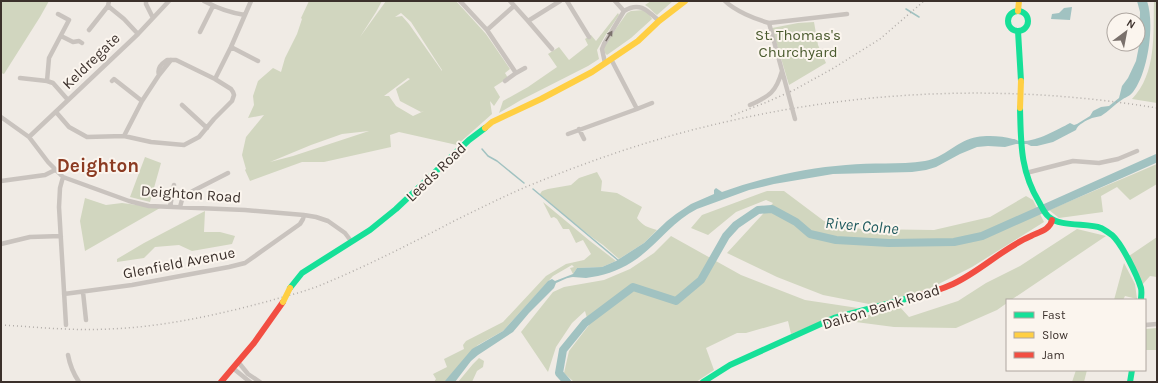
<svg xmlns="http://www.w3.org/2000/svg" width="1158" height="383" viewBox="0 0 1158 383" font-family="Karla,sans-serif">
<rect width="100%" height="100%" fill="#f0ebe5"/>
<!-- green -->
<path fill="#d1d6bf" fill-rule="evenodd" d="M1,1H49L40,17L4,74L1,73Z
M309,1H382L376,12L360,37L386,1H456L486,34L510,69L505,73L508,78L494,87L500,97L494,106L490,101L492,114L457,145L399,132L390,135L391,147L324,162H302L250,181L245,170L246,169L242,155L246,137L264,115L248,118L254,105L253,96L258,81L273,68L281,72L285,58L297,34L302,19L301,18ZM401,13L411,22L442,70V71L409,24L402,16L395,17ZM408,78L410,79L396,89L400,101L421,112L424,111L413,116L396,106L389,96H384ZM369,131L293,156L270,162L311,145L342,134Z
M651,1H673L657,15C652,12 651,8 645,5Z
M1154,1H1157V103L1132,99C1157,73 1153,34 1154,1Z
M644,10L648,12L652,19L631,38L607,55C603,52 604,49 605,44L627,13L631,11Z
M618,13L619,15L605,36L597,50L599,59L588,66L521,100L499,113L503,101L528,87L557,67L548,54L559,47L569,60L588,45L585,39L591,35L596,41Z
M814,22L818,45L826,63L789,85L772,28L798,23Z
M145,157L161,163L150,202L130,197Z
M1157,164V184L1130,200L1117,187L1101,196L1103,212L1059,218L1049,210Z
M597,172L602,181L601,191L617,193L642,207L637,218C643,226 647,227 657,230L644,243L619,259L603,245L593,238L569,219L540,194L542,191L548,189L571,185L579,178Z
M767,191H784L824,221L861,229L934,230L990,217L1026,196L1033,200L1044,222L972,267L919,294L874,305L823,295L777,277L727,253L773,203L766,200L736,212L708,235L691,228L702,215Z
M85,198L106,205L122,203L160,208L85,251L80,221Z
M543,202L590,241L616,261L602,267L577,268L573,274L570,268L574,267L572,265L553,276L503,331L478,345L444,382H434L436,379L433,374L447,367L444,359L464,349L463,345L466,341L503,322L546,276L566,264L584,260L591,254L583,240L576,243L569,229H563L557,219L554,217L551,218Z
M205,211L204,232H220L235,236L232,244L192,251L179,245L155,247L144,258L117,262V259L144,243Z
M1077,229L1106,236L1011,300H1007V303L997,310L956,328L894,327L848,321L899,306L909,317L958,301L986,283L1020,266Z
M671,236L741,275L805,300L858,308L822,321L791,334L788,321L746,333H737L706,348L714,370L696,382H574L564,373L569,351L589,325L585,311L572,323L556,347L548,372L521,332L553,292L564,287L604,280L630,269L654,253Z
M1157,237V277L1150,276L1142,285L1129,256Z
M1124,263L1135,284L1137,299L1125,296L1123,300H1114Z
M1157,328V350H1145V329Z
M479,358L484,361L483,367L477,371L472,382H458L473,364Z
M1076,370H1087L1084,382H1072Z"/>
<!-- water -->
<path fill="#a1c2c1" d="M1137,1H1147C1155,24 1148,73 1133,92C1130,96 1126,97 1123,99C1115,104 1109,111 1101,116C1098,117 1095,117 1092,118C1087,120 1077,125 1076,130L1053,142L1037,146H1031L1027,144H1016L1005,147L988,146L977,147L960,154L936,167L926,170L912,172L833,174L774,184L749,190L697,209C672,221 656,247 632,262C618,271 602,276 586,278C582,278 577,277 573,277C568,277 561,281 556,283L554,288L529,313L513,332L478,355L471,361L455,382H444L472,349L503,331L548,281L552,279L555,281L573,274L577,268L602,267L616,261L644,243L667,221L676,214L691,204L714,194V190L716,188L722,192C761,178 805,168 846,165C872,162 899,165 925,161C944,158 958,140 977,137C988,135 1003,136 1013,139C1015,139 1017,140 1019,141C1034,143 1057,130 1070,123L1074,125L1077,124L1090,116L1093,111L1101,107L1109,106L1119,98L1122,86L1128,78L1136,61L1139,46L1140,12Z
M1072,7L1070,20L1051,19L1052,14L1059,13L1064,8Z"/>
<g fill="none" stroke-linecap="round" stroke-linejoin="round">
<!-- stream -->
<path stroke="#a1c2c1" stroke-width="1.5" d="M906,9L919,17
M482,149L488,156L497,161L524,183
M533,189L619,261"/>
<!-- river -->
<path stroke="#a1c2c1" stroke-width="8" d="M567,382L559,373L563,350L585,323L633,287L676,301L701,280L726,236L736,225L758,210L772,209L796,222L810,234L836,240L889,243L954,242L982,236L1157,158"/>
<!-- street -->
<path stroke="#c9c3be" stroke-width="4.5" d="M146,1V4L153,18
M204,1C217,8 231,13 245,15
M460,1L487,30L516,73L505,81
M510,1L528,21L552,49
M567,1L589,37
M615,1L624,11
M725,1C735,11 755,19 769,23L784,78
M108,6L124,19L138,34
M58,14L69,20L49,58L47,81L53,83L68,100
M528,21L560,1
M769,23L847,14
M89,30L108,6L109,1
M487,30L514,6
M200,32L213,6
M61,36L73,42L79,41L82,43
M231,47L258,61
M605,63L602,49L604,44L624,11C640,1 648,11 659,21
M516,73L525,68
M159,75L171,60
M20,78L47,81
M112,81L114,79L142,101
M182,105L207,128
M750,105C770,96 776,92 782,71
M637,109L652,103
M56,112L69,127L87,137L124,136L151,142L184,145L199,137L214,119L232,101L234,95L233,92L231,89L215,79
M1,117L29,137L48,162L63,177L129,201L149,206L245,210L304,215L316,217L328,221L345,233L351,241
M579,129L584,139
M568,134L637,109L611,59
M124,136L142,101L159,75C157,68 161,64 167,60H176L215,79L231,47L251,1
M29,137L138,34L169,1
M1026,173L1073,161L1099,163L1118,159L1137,151
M63,177L60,188L59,207L66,325
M1,181L45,175L55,170
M170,207L174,185
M180,207L183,196L228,173
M1,244L30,237L61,236
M83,292L86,320
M64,294L132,285L229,267L245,263L300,224L303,219L304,215
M1145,325L1157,324
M68,355C70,366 73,373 79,382
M239,363L248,374L260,382
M234,369L250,382"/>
<!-- fast -->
<path stroke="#16e098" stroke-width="6" d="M1008 21a10 10 0 1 1 20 0a10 10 0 1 1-20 0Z
M1018,31L1021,81
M1020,108C1021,143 1020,170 1039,202C1042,207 1044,213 1049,217C1060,227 1088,223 1101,228C1105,230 1109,233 1112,235C1122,244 1137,275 1141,288C1142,292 1141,296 1141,300
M290,288L302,273L370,230L396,209L469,140L485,128
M703,382L730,365L834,318L913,297
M1130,382L1132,370"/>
<!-- slow -->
<path stroke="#ffcf43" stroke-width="6" d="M1018,11L1019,1
M485,128L492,122L541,99L592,72L638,41L659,21L685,1"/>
<!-- jam -->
<path stroke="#f24e42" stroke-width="6" d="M913,297C926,294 940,290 953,284C981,271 1003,248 1031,236C1039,232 1050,230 1052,220
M221,382L254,343L283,302"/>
<!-- rail -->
<path stroke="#b1aca8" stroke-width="1.5" stroke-dasharray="1 3" stroke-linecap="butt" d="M731,116L767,102L794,90L832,69L880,39L924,1
M1,325C37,327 73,331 109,329C163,327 217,315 269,301C286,296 304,292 321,285C367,266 412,243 456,220C483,207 510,193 538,182C597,158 659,137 721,123C864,89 1012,84 1157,108"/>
<!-- street-bridge -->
<path stroke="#c9c3be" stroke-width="4.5" d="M784,78L795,119"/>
<!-- slow-bridge -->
<path stroke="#ffcf43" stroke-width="6" d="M1020,108L1021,81
M283,302L290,288"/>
</g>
<!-- one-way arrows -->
<defs><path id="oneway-solid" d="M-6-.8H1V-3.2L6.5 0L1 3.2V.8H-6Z"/></defs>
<use fill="#7b726d" href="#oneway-solid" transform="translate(609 36) rotate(-58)"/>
<g text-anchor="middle" stroke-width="4" stroke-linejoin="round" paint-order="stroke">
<!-- park labels -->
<g font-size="15" fill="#4a5a2e" stroke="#fbf5ee">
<text x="798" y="40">St. Thomas's<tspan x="798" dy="17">Churchyard</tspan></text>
</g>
<!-- street labels -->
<g font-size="15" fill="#3b302b" stroke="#fbf5ee">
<text transform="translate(91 61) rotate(-44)" y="5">Keldregate</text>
<text transform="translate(436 172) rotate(-44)" y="5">Leeds Road</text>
<text transform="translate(191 194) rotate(4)" y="5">Deighton Road</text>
<text transform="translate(179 263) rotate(-11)" y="5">Glenfield Avenue</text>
<text transform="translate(881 307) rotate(-17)" y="5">Dalton Bank Road</text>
</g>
<!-- water labels -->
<g font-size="16" font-style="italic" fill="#1f5a5e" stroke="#fbf5ee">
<text transform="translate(862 225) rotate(5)" y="6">River Colne</text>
</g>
<!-- district labels -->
<g font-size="19" font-weight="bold" fill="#8c3b22" stroke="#fbf5ee">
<text x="98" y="172">Deighton</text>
</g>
</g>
<!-- border -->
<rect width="1158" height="383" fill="none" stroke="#3b302b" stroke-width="4"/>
<!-- legend -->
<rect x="1006" y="299" width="140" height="72" fill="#fbf5ee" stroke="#aea6a0"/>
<rect x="1014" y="312" width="20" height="6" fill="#16e098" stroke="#aea6a0"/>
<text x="1042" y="319" font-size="12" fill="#3b302b">Fast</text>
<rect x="1014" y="332" width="20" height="6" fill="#ffcf43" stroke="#aea6a0"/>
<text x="1042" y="339" font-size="12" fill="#3b302b">Slow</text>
<rect x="1014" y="352" width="20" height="6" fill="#f24e42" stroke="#aea6a0"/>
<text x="1042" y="359" font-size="12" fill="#3b302b">Jam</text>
<!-- north arrow -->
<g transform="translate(1126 32) rotate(32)"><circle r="19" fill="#fbf5ee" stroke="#aea6a0"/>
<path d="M0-3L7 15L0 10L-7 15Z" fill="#7a716c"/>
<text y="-6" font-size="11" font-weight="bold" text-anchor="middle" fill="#3b302b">N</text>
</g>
</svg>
